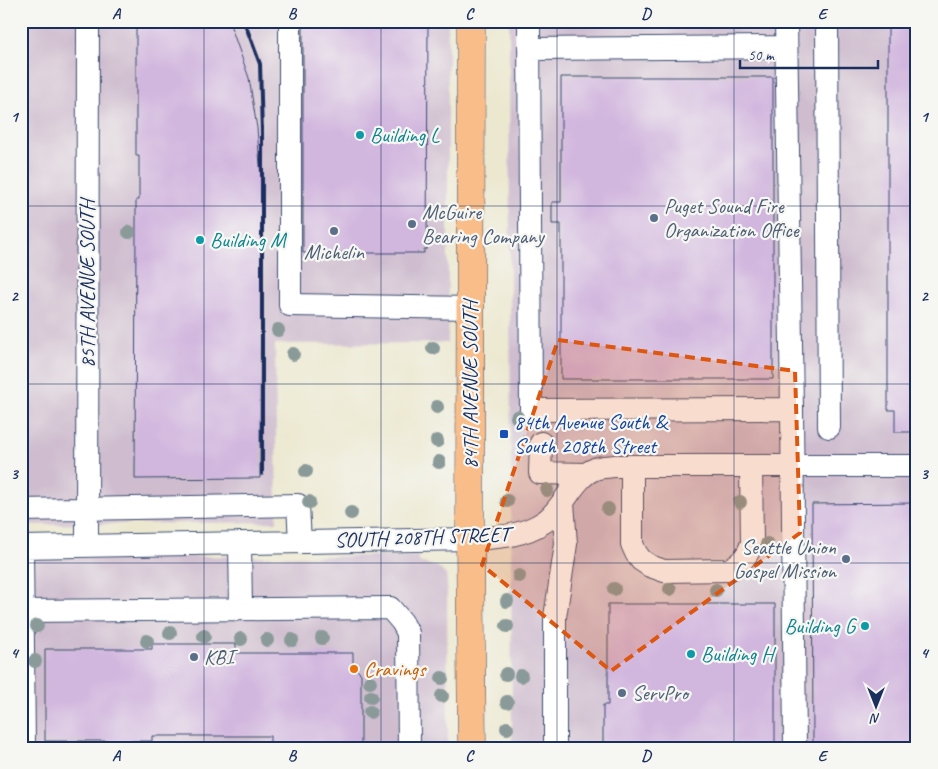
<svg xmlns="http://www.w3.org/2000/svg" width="938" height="769" viewBox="0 0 938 769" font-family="Caveat,sans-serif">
<rect width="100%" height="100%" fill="#f6f6f2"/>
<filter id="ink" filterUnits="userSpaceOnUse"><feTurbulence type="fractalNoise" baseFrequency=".02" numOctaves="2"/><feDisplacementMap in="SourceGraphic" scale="10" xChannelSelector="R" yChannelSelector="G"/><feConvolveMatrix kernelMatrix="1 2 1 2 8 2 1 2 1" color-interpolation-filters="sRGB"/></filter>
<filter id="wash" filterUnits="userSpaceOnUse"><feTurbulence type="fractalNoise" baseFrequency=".0096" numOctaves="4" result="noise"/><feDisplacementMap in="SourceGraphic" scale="20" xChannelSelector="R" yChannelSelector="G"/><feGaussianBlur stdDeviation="1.12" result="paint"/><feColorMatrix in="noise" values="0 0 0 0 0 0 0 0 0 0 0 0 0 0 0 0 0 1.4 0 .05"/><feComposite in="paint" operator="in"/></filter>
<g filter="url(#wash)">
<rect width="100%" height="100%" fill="#ece8d0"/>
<!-- industrial -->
<path fill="#cfbdcf" d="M21,21H448V343L275,344L277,522L21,525Z
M509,21H917V748H512Z
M419,556V562L438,567L446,575L447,583L448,748H21V557Z"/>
<g id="blocks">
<!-- building -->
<path fill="#d1b6de" d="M139,21H228L231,27L249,78L257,128L261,178L260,478L135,479L136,225V200H139V156H136V25H139Z
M303,21H428L427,249H424V253H303Z
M888,21H917V432H895V410H888Z
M561,77H773V379H561V224H552V202H561Z
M917,503V748H813L812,504Z
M608,604H775V748H603V705H608Z
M152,644H236V653H353V666L361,674V748H270V736H152V741H45V649H152Z"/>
</g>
</g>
<g filter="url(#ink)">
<use href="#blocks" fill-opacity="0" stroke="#3a4b6f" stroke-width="1"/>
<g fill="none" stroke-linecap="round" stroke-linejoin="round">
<!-- minor casing -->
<g stroke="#3a4b6f" stroke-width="24">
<path id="minor" d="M290,21V305L471,308
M529,21L531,410L792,409
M786,21L792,409L795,748
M827,21L829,427
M530,49L786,47
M541,443L540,473L585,474
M632,466V544L636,553L641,560L650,566L664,571L728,570C741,564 748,556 752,543L751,466
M21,510L298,505L300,542
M240,543L241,609
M87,546L88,21
M21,547L470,539C497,537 521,537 544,522C564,509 573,477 595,469C600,467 608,467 614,466H917
M22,547L24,748
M23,611L390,608L402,622L408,633L409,748
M555,748V617L566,544L563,503"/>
</g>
<!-- major casing -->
<g stroke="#3a4b6f" stroke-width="29">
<path id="major" d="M471,21L470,539L472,748"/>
</g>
<!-- minor -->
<use href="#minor" stroke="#fff" stroke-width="22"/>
<!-- major -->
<use href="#major" stroke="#f9bd89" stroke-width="28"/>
<!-- rail -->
<path stroke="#1b2f5e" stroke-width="4" d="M244,21L260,64L262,133V474"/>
</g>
<!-- trees -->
<g fill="#8a9a99">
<circle cx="129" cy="232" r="7"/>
<circle cx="278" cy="330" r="7"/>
<circle cx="433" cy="348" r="7"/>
<circle cx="293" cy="354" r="7"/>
<circle cx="437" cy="407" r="7"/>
<circle cx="517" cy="417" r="7"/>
<circle cx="437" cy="441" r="7"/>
<circle cx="439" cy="462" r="7"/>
<circle cx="306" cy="471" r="7"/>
<circle cx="547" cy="490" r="7"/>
<circle cx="507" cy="501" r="7"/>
<circle cx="309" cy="502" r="7"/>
<circle cx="740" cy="502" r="7"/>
<circle cx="608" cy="509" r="7"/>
<circle cx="351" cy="513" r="7"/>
<circle cx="767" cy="544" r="7"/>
<circle cx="519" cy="576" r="7"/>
<circle cx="614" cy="589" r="7"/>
<circle cx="670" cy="589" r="7"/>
<circle cx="716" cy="590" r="7"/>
<circle cx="507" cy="601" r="7"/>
<circle cx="37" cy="626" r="7"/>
<circle cx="507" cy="626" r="7"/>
<circle cx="170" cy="633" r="7"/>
<circle cx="204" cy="636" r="7"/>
<circle cx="322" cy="638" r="7"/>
<circle cx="241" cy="639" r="7"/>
<circle cx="267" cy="640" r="7"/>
<circle cx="292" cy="640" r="7"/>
<circle cx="147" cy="641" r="7"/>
<circle cx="35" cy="661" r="7"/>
<circle cx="506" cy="674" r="7"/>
<circle cx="521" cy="676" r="7"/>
<circle cx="442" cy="678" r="7"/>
<circle cx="370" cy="682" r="7"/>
<circle cx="442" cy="696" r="7"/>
<circle cx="371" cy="697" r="7"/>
<circle cx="507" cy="702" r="7"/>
<circle cx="370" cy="712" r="7"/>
<circle cx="507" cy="728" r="7"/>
</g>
</g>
<!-- marked area -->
<path fill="#de5710" fill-opacity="0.2" stroke="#de5710" stroke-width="4" stroke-dasharray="10 6" stroke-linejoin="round" d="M558,340L795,371L800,533L611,671L482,565Z"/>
<!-- grid -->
<path fill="none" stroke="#1b2f5e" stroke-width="1" stroke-opacity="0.55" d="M204,21V748M381,21V748M557,21V748M734,21V748M21,206H917M21,384H917M21,563H917"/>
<!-- markers -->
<g fill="#0f9aa8" stroke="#f6f6f2" stroke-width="2">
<circle cx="360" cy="135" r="5"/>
<circle cx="200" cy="240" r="5"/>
<circle cx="865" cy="626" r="5"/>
<circle cx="691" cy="654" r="5"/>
</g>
<g fill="#5c6f8a" stroke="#f6f6f2" stroke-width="2">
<circle cx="654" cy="218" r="5"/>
<circle cx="412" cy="224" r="5"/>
<circle cx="334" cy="231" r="5"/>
<circle cx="846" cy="559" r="5"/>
<circle cx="194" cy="657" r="5"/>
<circle cx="622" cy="693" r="5"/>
</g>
<rect fill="#1a4fb4" stroke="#f6f6f2" stroke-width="2" x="499" y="429" width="10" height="10" rx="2.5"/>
<circle fill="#e8710a" stroke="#f6f6f2" stroke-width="2" cx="354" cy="669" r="5"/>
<g text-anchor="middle" stroke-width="4.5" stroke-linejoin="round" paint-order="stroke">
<!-- culture labels -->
<g font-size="21" fill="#0d838f" stroke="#f6f6f2" text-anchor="start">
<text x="370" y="142">Building L</text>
<text x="210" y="247">Building M</text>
<text x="855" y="633" text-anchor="end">Building G</text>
<text x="701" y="661">Building H</text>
</g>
<!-- service labels -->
<g font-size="21" fill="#4e5e75" stroke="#f6f6f2" text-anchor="start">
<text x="664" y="213">Puget Sound Fire<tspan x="664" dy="24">Organization Office</tspan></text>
<text x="422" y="219">McGuire<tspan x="422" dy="24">Bearing Company</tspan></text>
<text x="334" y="259" text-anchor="middle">Michelin</text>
<text x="836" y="554" text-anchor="end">Seattle Union<tspan x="836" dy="24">Gospel Mission</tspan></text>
<text x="204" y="664">KBI</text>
<text x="632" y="700">ServPro</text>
</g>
<!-- street labels -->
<g font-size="21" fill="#1b2f5e" stroke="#f6f6f2">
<text transform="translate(87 284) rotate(-90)" y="7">85TH AVENUE SOUTH</text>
<text transform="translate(470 385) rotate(-90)" y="7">84TH AVENUE SOUTH</text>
<text transform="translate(422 537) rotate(-2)" y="7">SOUTH 208TH STREET</text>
</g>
<!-- transit labels -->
<g font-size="21" fill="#164399" stroke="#f6f6f2" text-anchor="start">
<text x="514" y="429">84th Avenue South &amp;<tspan x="514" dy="24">South 208th Street</tspan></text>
</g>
<!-- food labels -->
<g font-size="21" fill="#c56008" stroke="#f6f6f2" text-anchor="start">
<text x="364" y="676">Cravings</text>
</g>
</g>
<!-- margin -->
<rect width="938" height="769" fill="none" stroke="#f6f6f2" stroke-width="55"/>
<!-- north arrow -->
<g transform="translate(876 706) rotate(180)" stroke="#f6f6f2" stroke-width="4" paint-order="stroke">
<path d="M0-4L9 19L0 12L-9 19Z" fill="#1b2f5e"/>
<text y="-8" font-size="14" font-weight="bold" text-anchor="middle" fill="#1b2f5e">N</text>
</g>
<!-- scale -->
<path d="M740 60v8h138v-8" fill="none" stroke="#1b2f5e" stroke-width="2.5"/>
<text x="748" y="60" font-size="15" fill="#1b2f5e" stroke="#f6f6f2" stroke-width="4" paint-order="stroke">50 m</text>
<rect x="28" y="28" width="882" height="714" fill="none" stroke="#1b2f5e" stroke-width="2"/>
<g font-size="16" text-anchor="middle" font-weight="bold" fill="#1b2f5e">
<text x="116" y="19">A</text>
<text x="292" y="19">B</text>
<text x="469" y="19">C</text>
<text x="646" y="19">D</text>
<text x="822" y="19">E</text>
<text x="14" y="122">1</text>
<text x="924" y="122">1</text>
<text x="14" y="301">2</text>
<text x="924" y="301">2</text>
<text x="14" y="479">3</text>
<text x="924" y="479">3</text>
<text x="14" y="658">4</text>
<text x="924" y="658">4</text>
<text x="116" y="761">A</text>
<text x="292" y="761">B</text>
<text x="469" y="761">C</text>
<text x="646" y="761">D</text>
<text x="822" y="761">E</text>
</g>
</svg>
